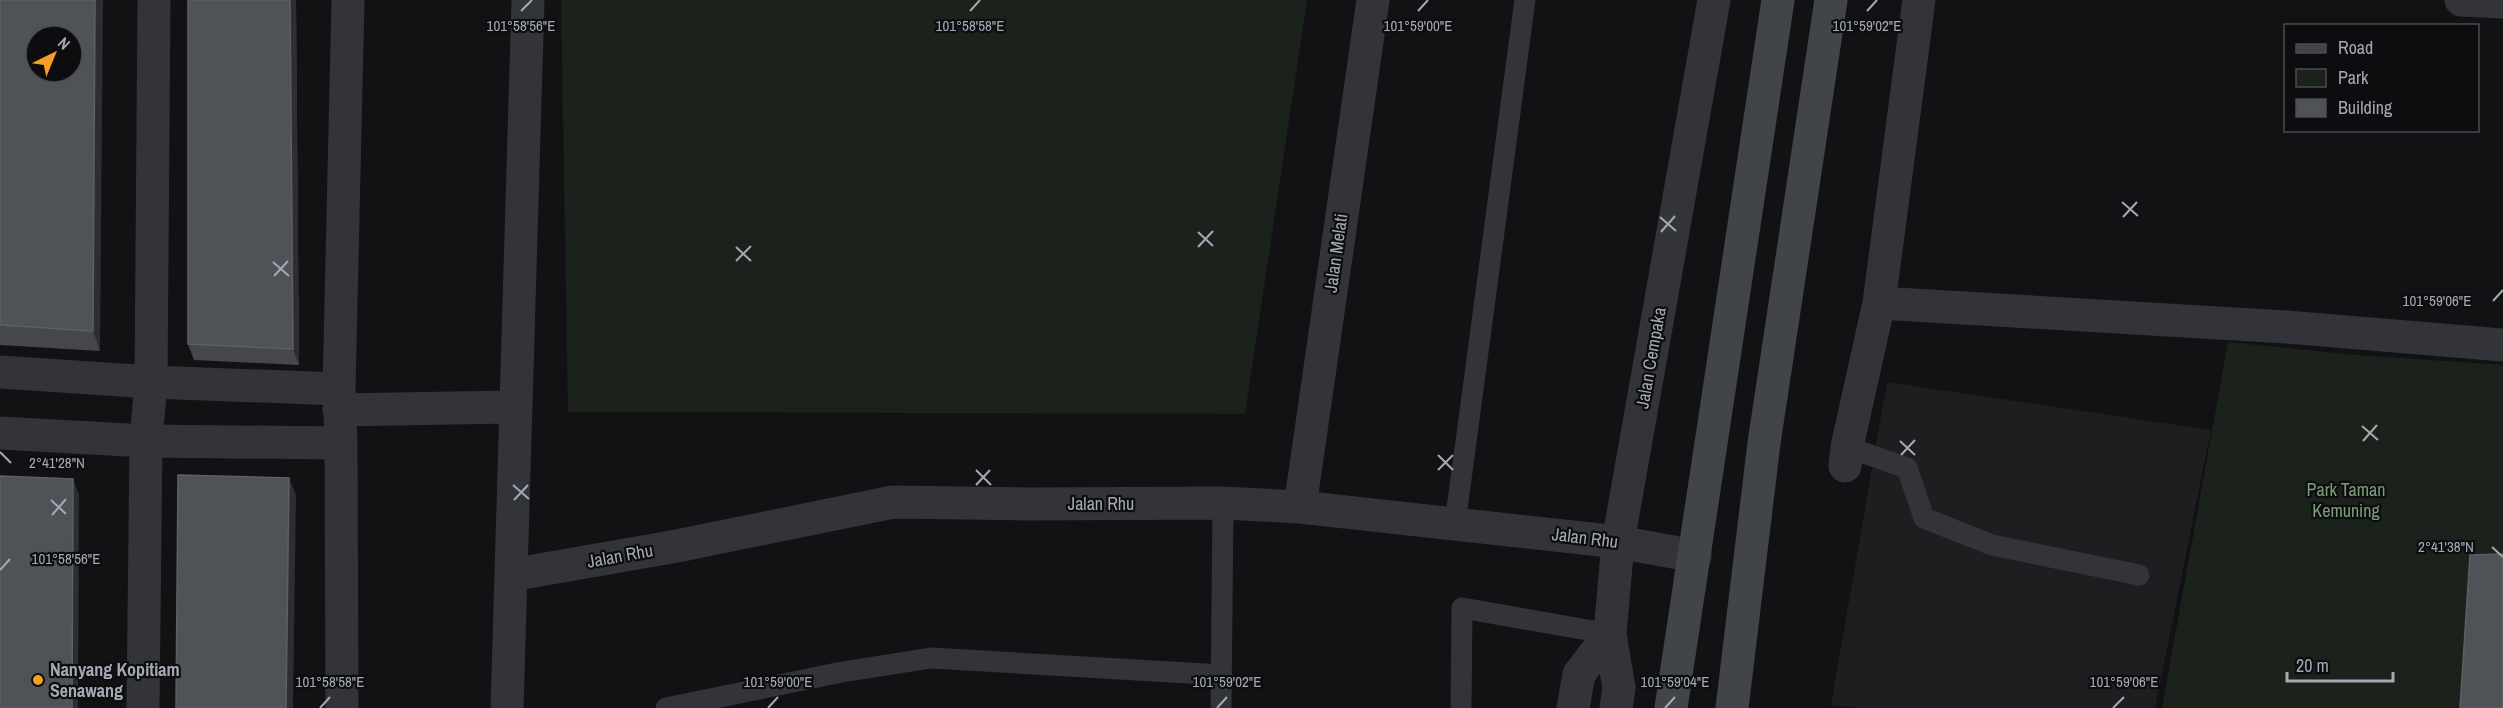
<svg xmlns="http://www.w3.org/2000/svg" width="2503" height="708" viewBox="0 0 2503 708" font-family="'Archivo Narrow',sans-serif">
<rect width="100%" height="100%" fill="#121214"/>
<!-- built -->
<path fill="#1e1e21" d="M1887,382L2211,430L2155,708H1857L1831,705Z"/>
<!-- green -->
<path fill="#1a221b" d="M561,0H1307L1245,414L568,412Z
M2228,342L2356,355L2503,365V570L2464,708H2162Z"/>
<g fill="none" stroke-linecap="round" stroke-linejoin="round">
<!-- lane -->
<path stroke="#333439" stroke-width="21" d="M1847,447L1907,468L1924,518L1992,545L2139,575
M1455,524L1525,0
M666,708L842,672L931,658L1222,675
M1221,708L1223,503
M1461,708L1462,608L1610,634"/>
<!-- street -->
<path stroke="#333439" stroke-width="33" d="M2461,0L2503,2
M1879,303L2286,327L2503,345
M0,372L151,382L339,389
M339,410L516,407
M0,433L146,441L341,443
M1845,466L1847,447L1879,303L1919,0
M1300,507L1373,0
M511,575L677,546L893,502L1031,504L1223,503L1300,507L1618,542L1695,556
M1610,634L1619,688L1616,708
M143,708L146,441L151,382L154,0
M342,708L341,443L339,389L348,0
M507,708L528,0
M1573,708L1579,674L1610,634L1618,542L1714,0"/>
<!-- secondary -->
<path stroke="#414449" stroke-width="33" d="M1671,708L1778,0
M1732,708L1764,443L1831,0"/>
</g>
<!-- wall -->
<path fill="#45474c" d="M0,0L100,351L0,345Z
M188,0H296L299,365L194,360L188,344Z"/>
<!-- shaded-wall -->
<path fill="#2c2e31" d="M95,0H103L100,351L93,331Z
M290,0H296L299,365L293,349Z
M289,478L296,495L293,708H286Z
M73,479L79,495L78,708H72Z"/>
<!-- building -->
<path fill="#4f5257" stroke="#5c6066" stroke-width="1.5" fill-rule="evenodd" d="M0,0H95L93,331L0,325ZM36,36H72V72H36Z
M188,0H290L293,349L188,344Z
M178,475L289,478L286,708H176Z
M0,476L73,479L72,708H0Z
M2503,554V708H2460L2470,555Z"/>
<!-- ticks -->
<path fill="none" stroke="#a3aab5" stroke-width="2" d="M521,11L532,0M970,11L980,0M1418,11L1428,0M1867,11L1877,0M2122,202L2138,216M1660,217L1676,231M2123,217L2137,202M1198,232L1213,246M1661,232L1675,216M736,247L751,261M1198,247L1213,231M736,261L751,246M273,262L289,276M274,276L288,261M2493,301L2503,290M2362,426L2378,440M1900,441L1915,455M2363,441L2377,425M0,452L11,463M1438,455L1453,470M1901,455L1915,440M976,470L991,485M1438,470L1453,455M513,485L529,499M976,485L990,470M51,500L66,514M514,500L528,485M52,515L66,499M2492,547L2503,557M0,570L10,559M320,708L330,697M768,708L778,697M1217,708L1227,697M1665,708L1675,697M2113,708L2124,697"/>
<!-- markers -->
<circle fill="#f69d28" stroke="#0d0d0f" stroke-width="2" cx="38" cy="680" r="6"/>
<g text-anchor="middle" stroke-width="4.5" stroke-linejoin="round" paint-order="stroke">
<!-- street labels -->
<g font-size="18" fill="#a3aab5" stroke="#0d0d0f">
<text transform="translate(1336 253) rotate(-82)" y="6">Jalan Melati</text>
<text transform="translate(1651 358) rotate(-80)" y="6">Jalan Cempaka</text>
<text x="1101" y="510">Jalan Rhu</text>
<text transform="translate(1585 538) rotate(7)" y="6">Jalan Rhu</text>
<text transform="translate(620 556) rotate(-10)" y="6">Jalan Rhu</text>
</g>
<!-- park labels -->
<g font-size="18" fill="#7ba079" stroke="#0d0d0f">
<text x="2346" y="496">Park Taman<tspan x="2346" dy="21">Kemuning</tspan></text>
</g>
<!-- poi labels -->
<g font-size="18" font-weight="bold" fill="#a3aab5" stroke="#0d0d0f" text-anchor="start">
<text x="50" y="676">Nanyang Kopitiam<tspan x="50" dy="21">Senawang</tspan></text>
</g>
</g>
<g font-size="15" text-anchor="middle" fill="#a3aab5" stroke="#0d0d0f" stroke-width="4.5" stroke-linejoin="round" paint-order="stroke">
<text x="970" y="31">101°58'58"E</text>
<text x="521" y="31">101°58'56"E</text>
<text x="1418" y="31">101°59'00"E</text>
<text x="1867" y="31">101°59'02"E</text>
<text x="2437" y="306">101°59'06"E</text>
<text x="57" y="468">2°41'28"N</text>
<text x="2446" y="552">2°41'38"N</text>
<text x="66" y="564">101°58'56"E</text>
<text x="330" y="687">101°58'58"E</text>
<text x="778" y="687">101°59'00"E</text>
<text x="1227" y="687">101°59'02"E</text>
<text x="1675" y="687">101°59'04"E</text>
<text x="2124" y="687">101°59'06"E</text>
</g>
<!-- legend -->
<rect x="2284" y="24" width="195" height="108" fill="#0d0d0f" stroke="#494c51" stroke-width="1.5"/>
<rect x="2296" y="44" width="30" height="9" fill="#414449" stroke="#494c51" stroke-width="1.5"/>
<text x="2338" y="54" font-size="18" fill="#a3aab5">Road</text>
<rect x="2296" y="69" width="30" height="18" fill="#1a221b" stroke="#494c51" stroke-width="1.5"/>
<text x="2338" y="84" font-size="18" fill="#a3aab5">Park</text>
<rect x="2296" y="99" width="30" height="18" fill="#4f5257" stroke="#494c51" stroke-width="1.5"/>
<text x="2338" y="114" font-size="18" fill="#a3aab5">Building</text>
<!-- north arrow -->
<g transform="translate(54 54) rotate(43)"><circle r="28" fill="#0d0d0f" stroke="#494c51" stroke-width="1.5"/>
<path d="M0-4.5L10 22L0 15L-10 22Z" fill="#f69d28"/>
<text y="-9" font-size="16" font-weight="bold" text-anchor="middle" fill="#a3aab5">N</text>
</g>
<!-- scale -->
<path d="M2287 672v9h106v-9" fill="none" stroke="#a3aab5" stroke-width="3"/>
<text x="2296" y="672" font-size="18" fill="#a3aab5" stroke="#0d0d0f" stroke-width="4.5" paint-order="stroke">20 m</text>
</svg>
